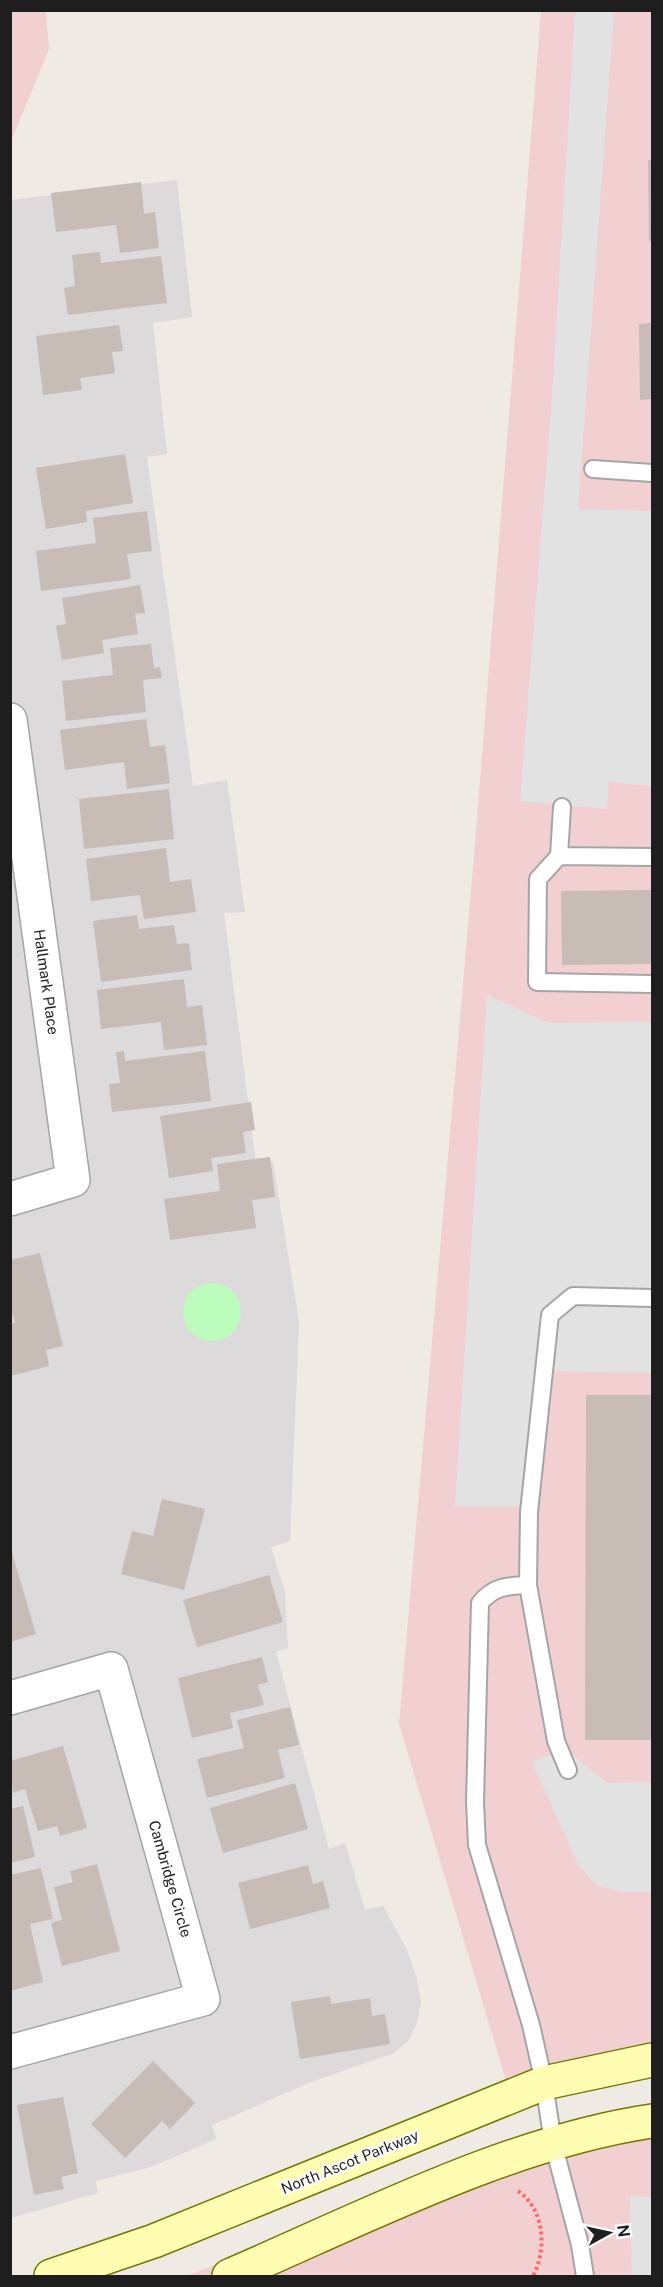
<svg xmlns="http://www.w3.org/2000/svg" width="663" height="2287" viewBox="0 0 663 2287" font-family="'Public Sans',sans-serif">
<rect width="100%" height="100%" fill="#efeae3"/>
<!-- residential -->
<path fill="#dcdada" d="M177,180L192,317L153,323L167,454L147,457L193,786L227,780L245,912L224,913L256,1164L273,1162L299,1322L290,1541L271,1547L285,1592L288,1648L276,1652L329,1849L345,1843L365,1910L383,1906L407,1950L416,1976L421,2003L417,2023L409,2040L394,2053L311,2082L212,2125L216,2139L151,2167L96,2181L98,2193L11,2218L10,200Z"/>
<!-- commercial -->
<path fill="#f2d0d1" d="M11,10L46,11L49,49L11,142Z
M541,11H652V2064L511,2097L399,1724L474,856Z
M652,2129V2276H187L541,2137Z"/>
<!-- park -->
<path fill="#bcfdbe" d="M183 1312a29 29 0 1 1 58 0a29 29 0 1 1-58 0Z"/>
<!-- parking -->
<path fill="#e2e2e2" d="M575,11H614L578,509L652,511V786L609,782L606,809L520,801L552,397Z
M487,995L549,1023L652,1022V1373L538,1371L524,1507H455Z
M566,1749L607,1783L652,1782V1892H622L596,1885L578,1864L532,1762Z
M630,2196L652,2197V2276H632Z"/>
<!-- building -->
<path fill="#c7bcb6" d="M648,160H652V241H649Z
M141,182L144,214L155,212L159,248L120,253L116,225L56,232L51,193Z
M100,252L101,263L161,256L167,303L68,315L64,288L75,286L72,255Z
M652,323V399L640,400L639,324Z
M119,325L123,351L112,352L115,373L80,378L82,390L43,395L36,336Z
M125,454L133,503L86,511L87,522L46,529L36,468Z
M147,511L152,551L127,554L131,579L41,591L36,551L96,543L93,518Z
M140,585L145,613L135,614L138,634L102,640L104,653L62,660L56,626L66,624L62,598Z
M151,644L154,668L160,667L162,678L143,680L146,712L66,721L62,681L113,675L110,648Z
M146,719L150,747L165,745L170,783L127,789L124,762L65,770L60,730Z
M169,789L174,839L84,849L79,799Z
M166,848L170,882L191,879L196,912L144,919L140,895L91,901L86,859Z
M652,890V964L562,965L561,891Z
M137,915L139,929L174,925L177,944L189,943L192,970L101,982L93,921Z
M184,979L187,1007L202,1005L207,1045L164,1050L161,1022L101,1029L97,990Z
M124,1051L125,1061L205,1051L211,1101L112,1112L109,1084L120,1083L116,1052Z
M251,1102L255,1130L243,1132L246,1153L211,1158L213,1171L169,1178L160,1116Z
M270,1157L275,1197L252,1200L256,1228L170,1240L164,1199L220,1191L217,1164Z
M40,1253L63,1346L46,1350L49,1366L10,1376V1324L15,1323L10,1306V1260Z
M586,1395H652V1740H585Z
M162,1499L205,1509L184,1590L121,1574L132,1531L153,1536Z
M10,1546L36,1634L10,1642Z
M269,1575L283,1622L197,1647L183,1600Z
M262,1657L268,1682L258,1685L264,1705L230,1713L233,1728L192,1738L178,1678Z
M290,1707L299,1745L278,1750L285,1778L207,1798L197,1759L244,1748L237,1720Z
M63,1746L87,1828L60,1836L57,1826L38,1831L25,1789L13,1793L10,1761Z
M295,1783L308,1829L223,1853L210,1808Z
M23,1806L35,1857L10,1863V1809Z
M97,1864L120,1951L62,1966L51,1923L62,1920L54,1887L73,1882L70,1871Z
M308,1865L313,1884L323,1881L330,1908L250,1929L238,1883Z
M41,1868L53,1919L30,1924L43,1982L10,1991V1875Z
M330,1996L331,2004L370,1998L372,2016L385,2014L390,2044L300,2059L291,2002Z
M153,2061L195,2103L170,2129L162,2121L125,2158L91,2124Z
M63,2097L78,2173L61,2177L64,2189L34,2195L17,2105Z"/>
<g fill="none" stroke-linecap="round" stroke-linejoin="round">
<!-- service casing -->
<g stroke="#a5a5a5" stroke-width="20">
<path id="service" d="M593,469L652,473
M562,807L559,856L538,879L537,982L652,984
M559,856L652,857
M528,1585C507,1586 494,1586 480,1603L475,1802L477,1845L531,2025L544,2083L553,2143L580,2245L585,2276
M568,1770L556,1741L528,1585L529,1512L550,1315L573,1296L652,1298"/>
</g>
<!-- minor casing -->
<g stroke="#a5a5a5" stroke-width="36">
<path id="minor" d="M10,720L73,1180L10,1199
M10,1698L111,1669L203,1999L10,2052"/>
</g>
<!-- secondary casing -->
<g stroke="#737900" stroke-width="36">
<path id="secondary" d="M51,2276L154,2241L544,2083L652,2060
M229,2276C362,2219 509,2142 652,2121"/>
</g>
<!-- path -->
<path stroke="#ff6b64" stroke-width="4" stroke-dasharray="3 3" stroke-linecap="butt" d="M518,2191C545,2209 547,2250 533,2276"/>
<!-- service -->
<use href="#service" stroke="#fff" stroke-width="16"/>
<!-- minor -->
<use href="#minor" stroke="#fff" stroke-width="33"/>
<!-- secondary -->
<use href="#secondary" stroke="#fefdb2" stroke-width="33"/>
</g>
<g text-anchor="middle" stroke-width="4.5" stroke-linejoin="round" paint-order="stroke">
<!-- street labels -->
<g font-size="15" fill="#1e1e1e" stroke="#fff">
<text transform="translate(46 982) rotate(82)" y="5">Hallmark Place</text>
<text transform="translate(170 1879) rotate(74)" y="5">Cambridge Circle</text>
<text transform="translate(350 2162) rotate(-22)" y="5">North Ascot Parkway</text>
</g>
</g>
<!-- border -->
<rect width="663" height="2287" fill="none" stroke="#1e1e1e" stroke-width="24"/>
<!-- north arrow -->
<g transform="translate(609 2233) rotate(82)" stroke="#ffffff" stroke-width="4.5" paint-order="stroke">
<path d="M0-4.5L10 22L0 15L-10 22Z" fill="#1e1e1e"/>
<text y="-9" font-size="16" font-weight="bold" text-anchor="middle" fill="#1e1e1e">N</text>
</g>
</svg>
